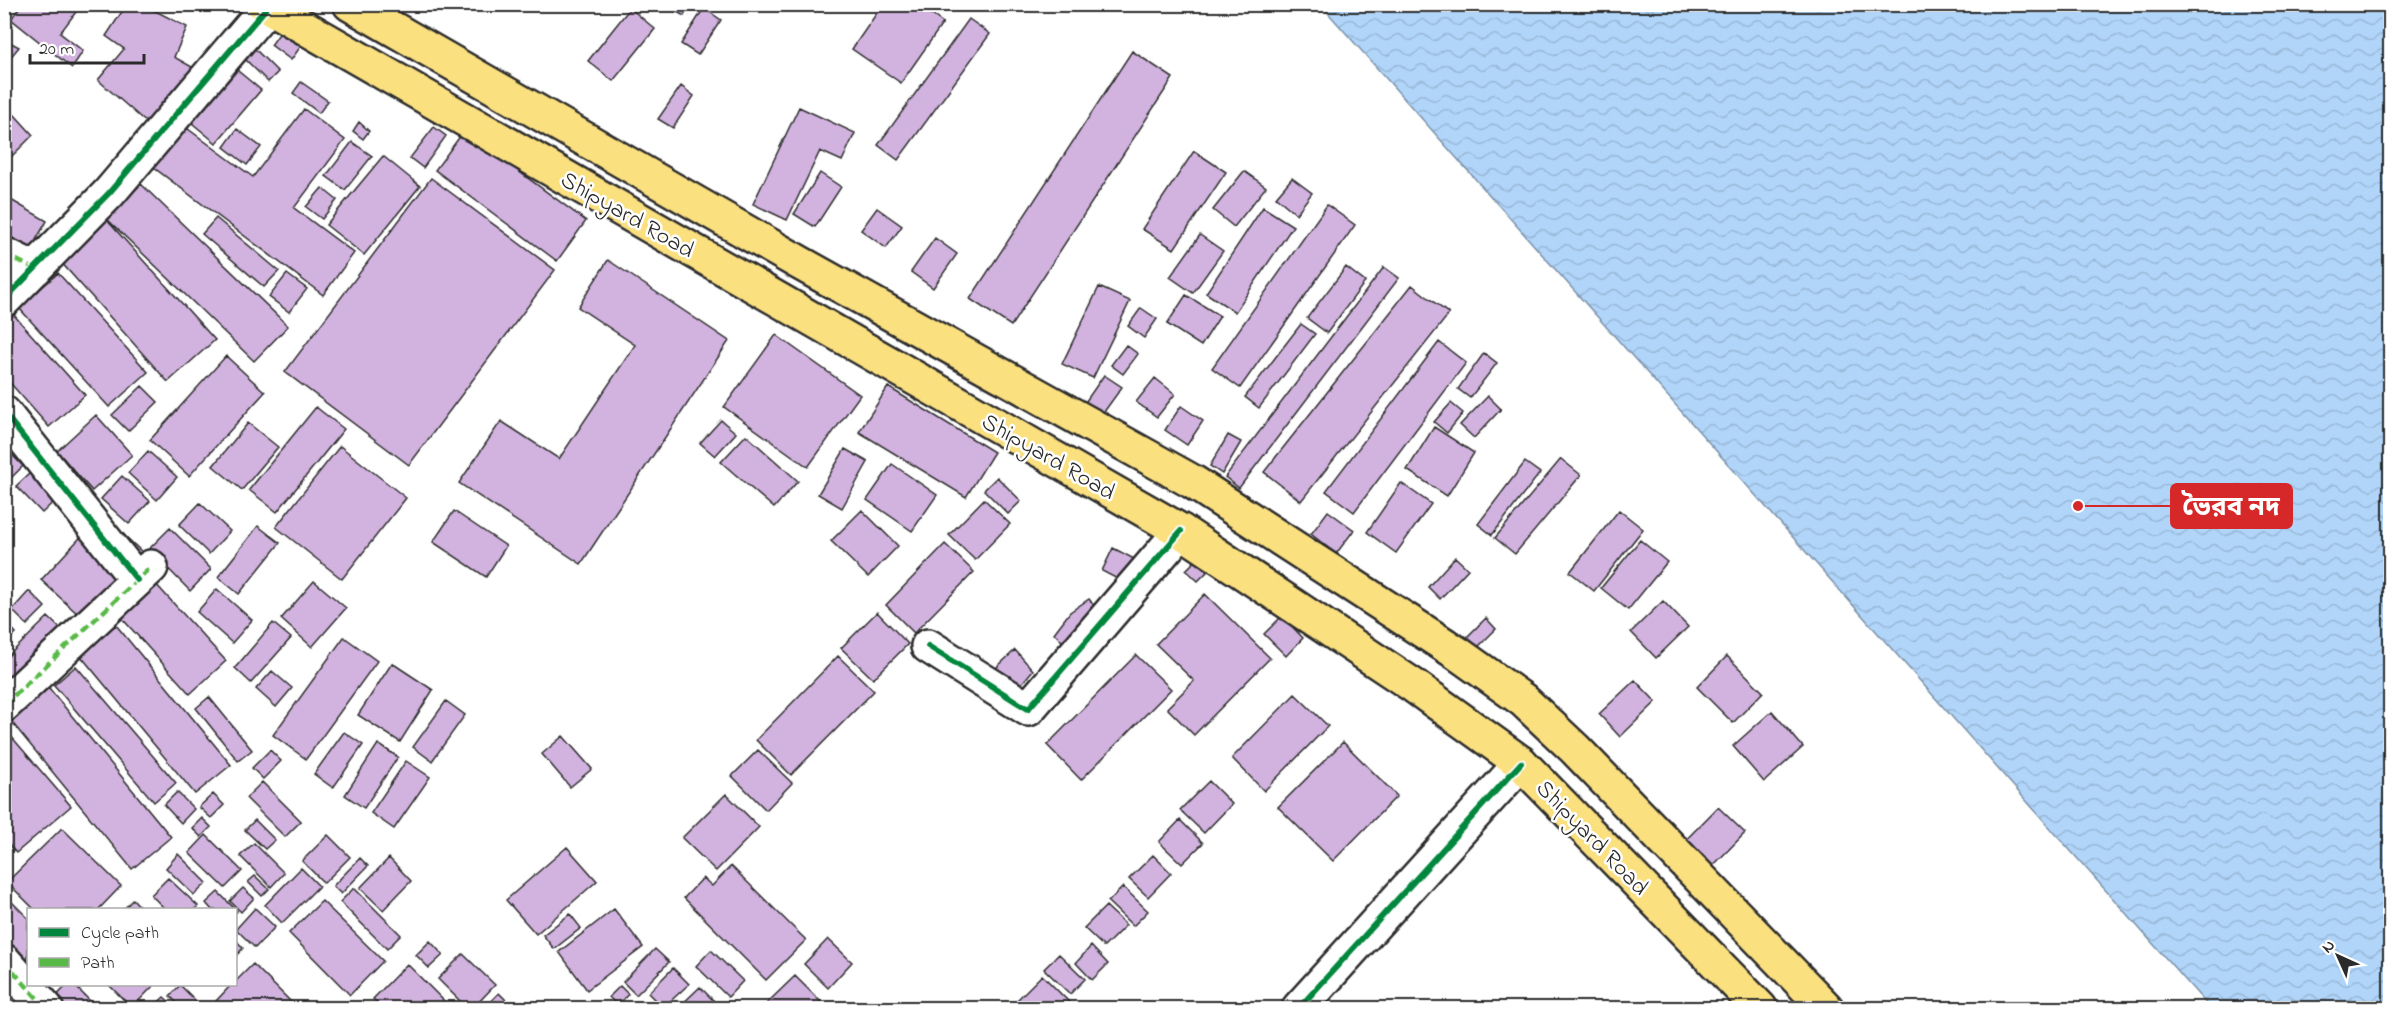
<svg xmlns="http://www.w3.org/2000/svg" width="2395" height="1013" viewBox="0 0 2395 1013" font-family="'Indie Flower','Noto Sans Bengali',sans-serif">
<defs>
<pattern id="water-waves" width="16" height="10" patternUnits="userSpaceOnUse" patternTransform="scale(1.5)"><rect width="16" height="10" fill="#b0d5f9"/><path d="M0 5q4-4 8 0t8 0" fill="none" stroke="#98b7d6"/></pattern>
</defs>
<rect width="100%" height="100%" fill="#fff"/>
<filter id="ink" filterUnits="userSpaceOnUse"><feTurbulence type="fractalNoise" baseFrequency=".0167" numOctaves="2"/><feDisplacementMap in="SourceGraphic" scale="12" xChannelSelector="R" yChannelSelector="G"/><feConvolveMatrix kernelMatrix="1 2 1 2 8 2 1 2 1" color-interpolation-filters="sRGB"/></filter>
<g filter="url(#ink)">
<!-- water -->
<path fill="url(#water-waves)" stroke="#7b91a7" stroke-width="1.5" d="M1321,5H2390V1008H2210Z"/>
<!-- building -->
<path fill="#d2b3e0" stroke="#2b2b2b" stroke-width="1.5" d="M22,4H82L60,33L83,51L72,68L11,19Z
M127,4H142L187,27L174,57L199,71L149,125L98,80L124,49L106,36Z
M663,4H690L684,16Z
M883,4H917L943,23L901,83L852,49Z
M630,8L655,29L613,81L588,61Z
M704,8L721,20L698,55L681,44Z
M969,19L990,34L898,160L878,145Z
M281,31L301,46L291,60L271,45Z
M4,39L19,47L4,65Z
M253,47L278,72L268,82L243,57Z
M1132,51L1173,78L1011,326L970,299Z
M232,66L261,90L216,143L187,119Z
M301,82L328,101L319,113L293,93Z
M681,86L694,96L673,128L658,119Z
M4,103L33,135L9,159L4,154Z
M799,107L855,133L842,161L820,151L787,220L753,204Z
M304,109L345,140L294,208L354,253L323,295L153,167L184,126L253,177Z
M359,122L369,131L363,139L353,131Z
M434,127L446,136L423,168L410,158Z
M237,129L261,147L247,165L224,147Z
M464,131L586,221L557,261L435,170Z
M352,142L372,156L345,190L326,176Z
M1194,151L1226,172L1174,249L1142,229Z
M383,156L420,186L364,255L326,225Z
M1244,171L1266,187L1234,227L1213,210Z
M820,173L841,187L815,227L794,214Z
M431,178L555,270L409,465L285,372Z
M1292,178L1312,193L1296,214L1276,197Z
M141,184L288,326L254,361L107,219Z
M322,188L337,200L322,219L306,207Z
M4,196L47,221L8,288L4,286Z
M1327,205L1355,225L1240,388L1212,368Z
M1263,207L1293,226L1235,312L1206,293Z
M877,208L902,226L886,248L861,230Z
M105,218L215,340L168,382L59,260Z
M216,218L279,271L264,287L202,234Z
M1200,235L1223,251L1193,293L1170,277Z
M935,238L957,254L933,288L911,272Z
M608,260L729,341L581,564L459,483L501,421L559,459L635,345L578,307Z
M1346,267L1365,282L1327,333L1307,318Z
M1384,267L1399,278L1239,488L1225,477Z
M58,273L148,372L109,407L19,308Z
M287,274L307,289L289,312L269,297Z
M1412,285L1449,314L1301,501L1264,472Z
M1099,287L1130,301L1093,378L1062,364Z
M1186,295L1220,316L1201,346L1167,324Z
M1141,308L1157,319L1144,338L1128,326Z
M13,314L85,395L49,427L4,376V321Z
M1301,324L1315,334L1259,408L1245,397Z
M776,335L860,395L808,467L724,407Z
M1439,342L1466,363L1354,512L1326,491Z
M1126,345L1138,354L1123,374L1111,365Z
M1484,353L1497,363L1470,398L1458,389Z
M226,356L265,392L189,476L150,440Z
M1104,375L1122,387L1096,423L1079,411Z
M1155,378L1175,394L1157,417L1136,402Z
M142,386L158,402L128,431L112,415Z
M888,387L994,452L966,497L859,432Z
M1488,396L1501,409L1474,438L1460,425Z
M1451,403L1463,413L1447,433L1434,422Z
M1181,406L1203,421L1187,445L1165,430Z
M316,407L344,429L277,512L249,490Z
M96,415L132,455L92,491L57,451Z
M721,420L736,433L715,456L700,443Z
M248,423L278,447L242,490L213,466Z
M1434,427L1474,453L1447,496L1407,470Z
M746,435L798,481L774,508L721,462Z
M1228,435L1241,442L1222,474L1210,466Z
M340,446L406,498L342,579L276,527Z
M4,447L23,466L4,485Z
M845,449L868,462L842,508L818,494Z
M148,451L177,477L157,500L128,473Z
M45,459L70,486L42,513L16,486Z
M1561,459L1581,475L1515,554L1495,538Z
M1525,462L1540,473L1492,535L1478,524Z
M892,464L937,495L912,531L867,500Z
M122,476L150,501L129,524L101,499Z
M997,477L1021,501L1008,514L984,490Z
M1401,483L1431,504L1396,553L1367,532Z
M984,499L1010,524L975,560L949,535Z
M200,503L230,531L209,554L179,525Z
M862,510L898,546L868,577L831,541Z
M1619,510L1643,529L1594,591L1570,572Z
M454,511L506,546L486,577L433,542Z
M1328,511L1354,530L1336,554L1311,534Z
M102,514L142,552L81,617L41,580Z
M258,526L280,543L239,594L218,577Z
M170,528L211,569L190,591L149,549Z
M1640,540L1667,562L1628,610L1601,588Z
M945,544L974,572L914,633L886,605Z
M1113,548L1138,561L1127,584L1102,571Z
M1455,557L1468,569L1440,599L1428,587Z
M1196,560L1207,572L1198,581L1186,570Z
M314,581L346,608L312,647L281,619Z
M154,582L226,661L190,694L119,615Z
M217,589L252,620L232,643L197,612Z
M29,591L45,607L27,625L12,610Z
M1205,594L1270,658L1194,735L1167,708L1194,681L1156,644Z
M1089,599L1100,613L1066,645L1054,633L1070,612Z
M1663,601L1688,627L1656,658L1631,632Z
M877,612L908,644L873,679L841,648Z
M1282,616L1303,638L1286,656L1264,634Z
M48,617L67,635L18,684L4,670V660Z
M1486,618L1496,629L1478,647L1467,637Z
M4,620L16,633L4,644Z
M273,623L291,638L251,683L235,668Z
M116,625L231,765L195,794L80,655Z
M344,637L377,661L306,759L273,735Z
M1015,650L1033,670L1018,688L996,668Z
M1136,655L1171,689L1081,780L1047,745Z
M838,656L874,691L791,775L756,740Z
M1727,656L1763,692L1733,723L1697,687Z
M392,663L433,690L400,742L358,715Z
M76,666L176,783L154,802L54,685Z
M272,671L292,688L276,707L256,689Z
M1635,680L1656,702L1620,737L1599,714Z
M49,688L171,837L132,869L10,720Z
M1295,694L1328,726L1264,791L1232,758Z
M209,697L252,750L238,761L196,708Z
M446,701L465,715L432,761L413,747Z
M1772,711L1803,747L1764,782L1733,746Z
M4,728L71,806L16,853L4,839Z
M344,732L363,745L333,788L314,774Z
M563,736L592,769L570,787L542,754Z
M1343,742L1397,796L1333,861L1278,807Z
M378,744L398,757L364,808L345,795Z
M270,750L281,761L263,779L252,768Z
M758,750L792,783L766,810L732,776Z
M406,761L430,777L394,829L371,813Z
M1209,781L1232,804L1204,833L1180,810Z
M262,782L301,821L285,837L246,798Z
M177,792L194,809L181,823L164,805Z
M213,794L224,805L211,818L199,807Z
M726,794L759,827L716,871L682,838Z
M1718,807L1745,833L1700,879L1673,853Z
M202,818L211,827L201,837L192,828Z
M255,820L275,840L265,849L245,830Z
M1180,820L1203,843L1182,864L1159,842Z
M62,828L121,886L98,910H35L7,882Z
M206,835L242,871L225,888L189,853Z
M328,835L350,857L324,883L302,861Z
M254,843L284,873L271,887L240,856Z
M567,847L597,881L536,934L506,900Z
M178,854L207,883L194,895L166,868Z
M1153,855L1171,873L1148,897L1129,879Z
M360,858L368,866L341,894L333,886Z
M389,858L411,881L383,910L360,888Z
M731,866L806,940L766,980L684,898L703,878L712,886Z
M301,868L319,886L282,923L265,905Z
M255,876L269,889L262,896L248,882Z
M168,878L198,906L194,910H166L151,895Z
M1123,887L1148,911L1133,926L1108,902Z
M243,888L254,898L241,912L230,901Z
M354,888L401,935L387,949L340,902Z
M218,892L237,911L236,913V910H212L206,903Z
M4,894L28,918V964L4,985Z
M133,899L143,910H123Z
M322,901L383,961L350,995L289,933Z
M1106,906L1126,925L1104,947L1084,928Z
M255,908L275,927L255,948L236,929Z
M614,909L643,947L587,990L559,952Z
M570,914L581,928L554,949L543,935Z
M828,939L852,962L828,988L804,964Z
M236,940L243,948L236,956Z
M430,941L443,955L429,968L416,955Z
M1091,946L1108,964L1092,980L1076,963Z
M655,949L669,962L636,995L623,982Z
M711,950L743,981L728,997L696,966Z
M463,954L495,985L473,1008H467L438,979Z
M1059,954L1085,979L1070,994L1044,969Z
M253,964L293,1004L288,1008H224L216,1001L232,984H236V981Z
M407,964L451,1008H383L373,999Z
M673,968L689,984L663,1008L648,993Z
M1042,975L1072,1005L1069,1008H1009Z
M795,976L827,1008H772L767,1003Z
M68,984H73L95,1006L93,1008H45Z
M108,984H155L132,1008Z
M180,985L196,1001L188,1008H182L170,996Z
M620,986L628,994L618,1006L609,997Z
M700,987L721,1008H678Z
M499,993L514,1008H484Z
M164,997L176,1008H152Z"/>
<g fill="none" stroke-linecap="round" stroke-linejoin="round">
<!-- minor casing -->
<g stroke="#2b2b2b" stroke-width="38">
<path id="minor" d="M4,254L35,269
M4,300L109,193L268,6
M4,413L137,580
M928,646L1028,709L1181,531
M4,705L151,567
M4,961L46,1008
M1299,1008L1521,763"/>
</g>
<!-- primary casing -->
<g stroke="#2b2b2b" stroke-width="38">
<path id="primary" d="M264,4L1181,531L1414,686L1521,763L1760,1008
M350,4L800,263L1193,482L1457,653L1523,700L1575,749L1826,1008"/>
</g>
<!-- minor -->
<use href="#minor" stroke="#fff" stroke-width="33"/>
<!-- primary -->
<use href="#primary" stroke="#fbe080" stroke-width="33"/>
<!-- quiet -->
<path stroke="#58b947" stroke-width="4.5" stroke-dasharray="9 4.5" stroke-linecap="butt" d="M4,254L35,269
M4,705L151,567
M4,961L46,1008"/>
<!-- cycleway casing -->
<g stroke="#fff" stroke-width="10">
<path id="cycleway" d="M4,300L109,193L268,6
M4,413L137,580
M928,646L1028,709L1181,531
M1299,1008L1521,763"/>
</g>
<!-- cycleway -->
<use href="#cycleway" stroke="#00873e" stroke-width="6"/>
</g>
</g>
<g text-anchor="middle" stroke-width="5" stroke-linejoin="round" paint-order="stroke">
<!-- street labels -->
<g font-size="24" fill="#2b2b2b" stroke="#fff">
<text transform="translate(628 214) rotate(30)" y="8">Shipyard Road</text>
<text transform="translate(1049 456) rotate(30)" y="8">Shipyard Road</text>
<text transform="translate(1593 837) rotate(46)" y="8">Shipyard Road</text>
</g>
</g>
<!-- callouts -->
<path fill="none" stroke="#d62828" stroke-width="2" d="M2078 506L2171 506"/>
<circle fill="#d62828" stroke="#fff" stroke-width="2" cx="2078" cy="506" r="6"/>
<rect fill="#d62828" stroke="#d62828" stroke-width="2" x="2171" y="484" width="121" height="44" rx="6"/>
<g font-size="26" text-anchor="middle" font-weight="bold" fill="#fff">
<text x="2231" y="515">ভৈরব নদ</text>
</g>
<!-- margin -->
<rect width="2395" height="1013" fill="none" stroke="#fff" stroke-width="24"/>
<rect x="12" y="12" width="2371" height="989" fill="none" stroke="#2b2b2b" stroke-width="2" filter="url(#ink)"/>
<!-- legend -->
<rect x="27" y="908" width="210" height="78" fill="#ffffff" stroke="#aaaaaa" stroke-width="1.5"/>
<rect x="39" y="928" width="30" height="9" fill="#00873e" stroke="#aaaaaa" stroke-width="1.5"/>
<text x="81" y="938" font-size="18" fill="#2b2b2b">Cycle path</text>
<rect x="39" y="958" width="30" height="9" fill="#58b947" stroke="#aaaaaa" stroke-width="1.5"/>
<text x="81" y="968" font-size="18" fill="#2b2b2b">Path</text>
<!-- north arrow -->
<g transform="translate(2338 956) rotate(315)" stroke="#ffffff" stroke-width="4.5" paint-order="stroke">
<path d="M0-4.5L10 22L0 15L-10 22Z" fill="#2b2b2b"/>
<text y="-9" font-size="16" font-weight="bold" text-anchor="middle" fill="#2b2b2b">N</text>
</g>
<!-- scale -->
<path d="M30 54v9h114v-9" fill="none" stroke="#2b2b2b" stroke-width="3"/>
<text x="39" y="54" font-size="18" fill="#2b2b2b" stroke="#ffffff" stroke-width="4.5" paint-order="stroke">20 m</text>
</svg>
